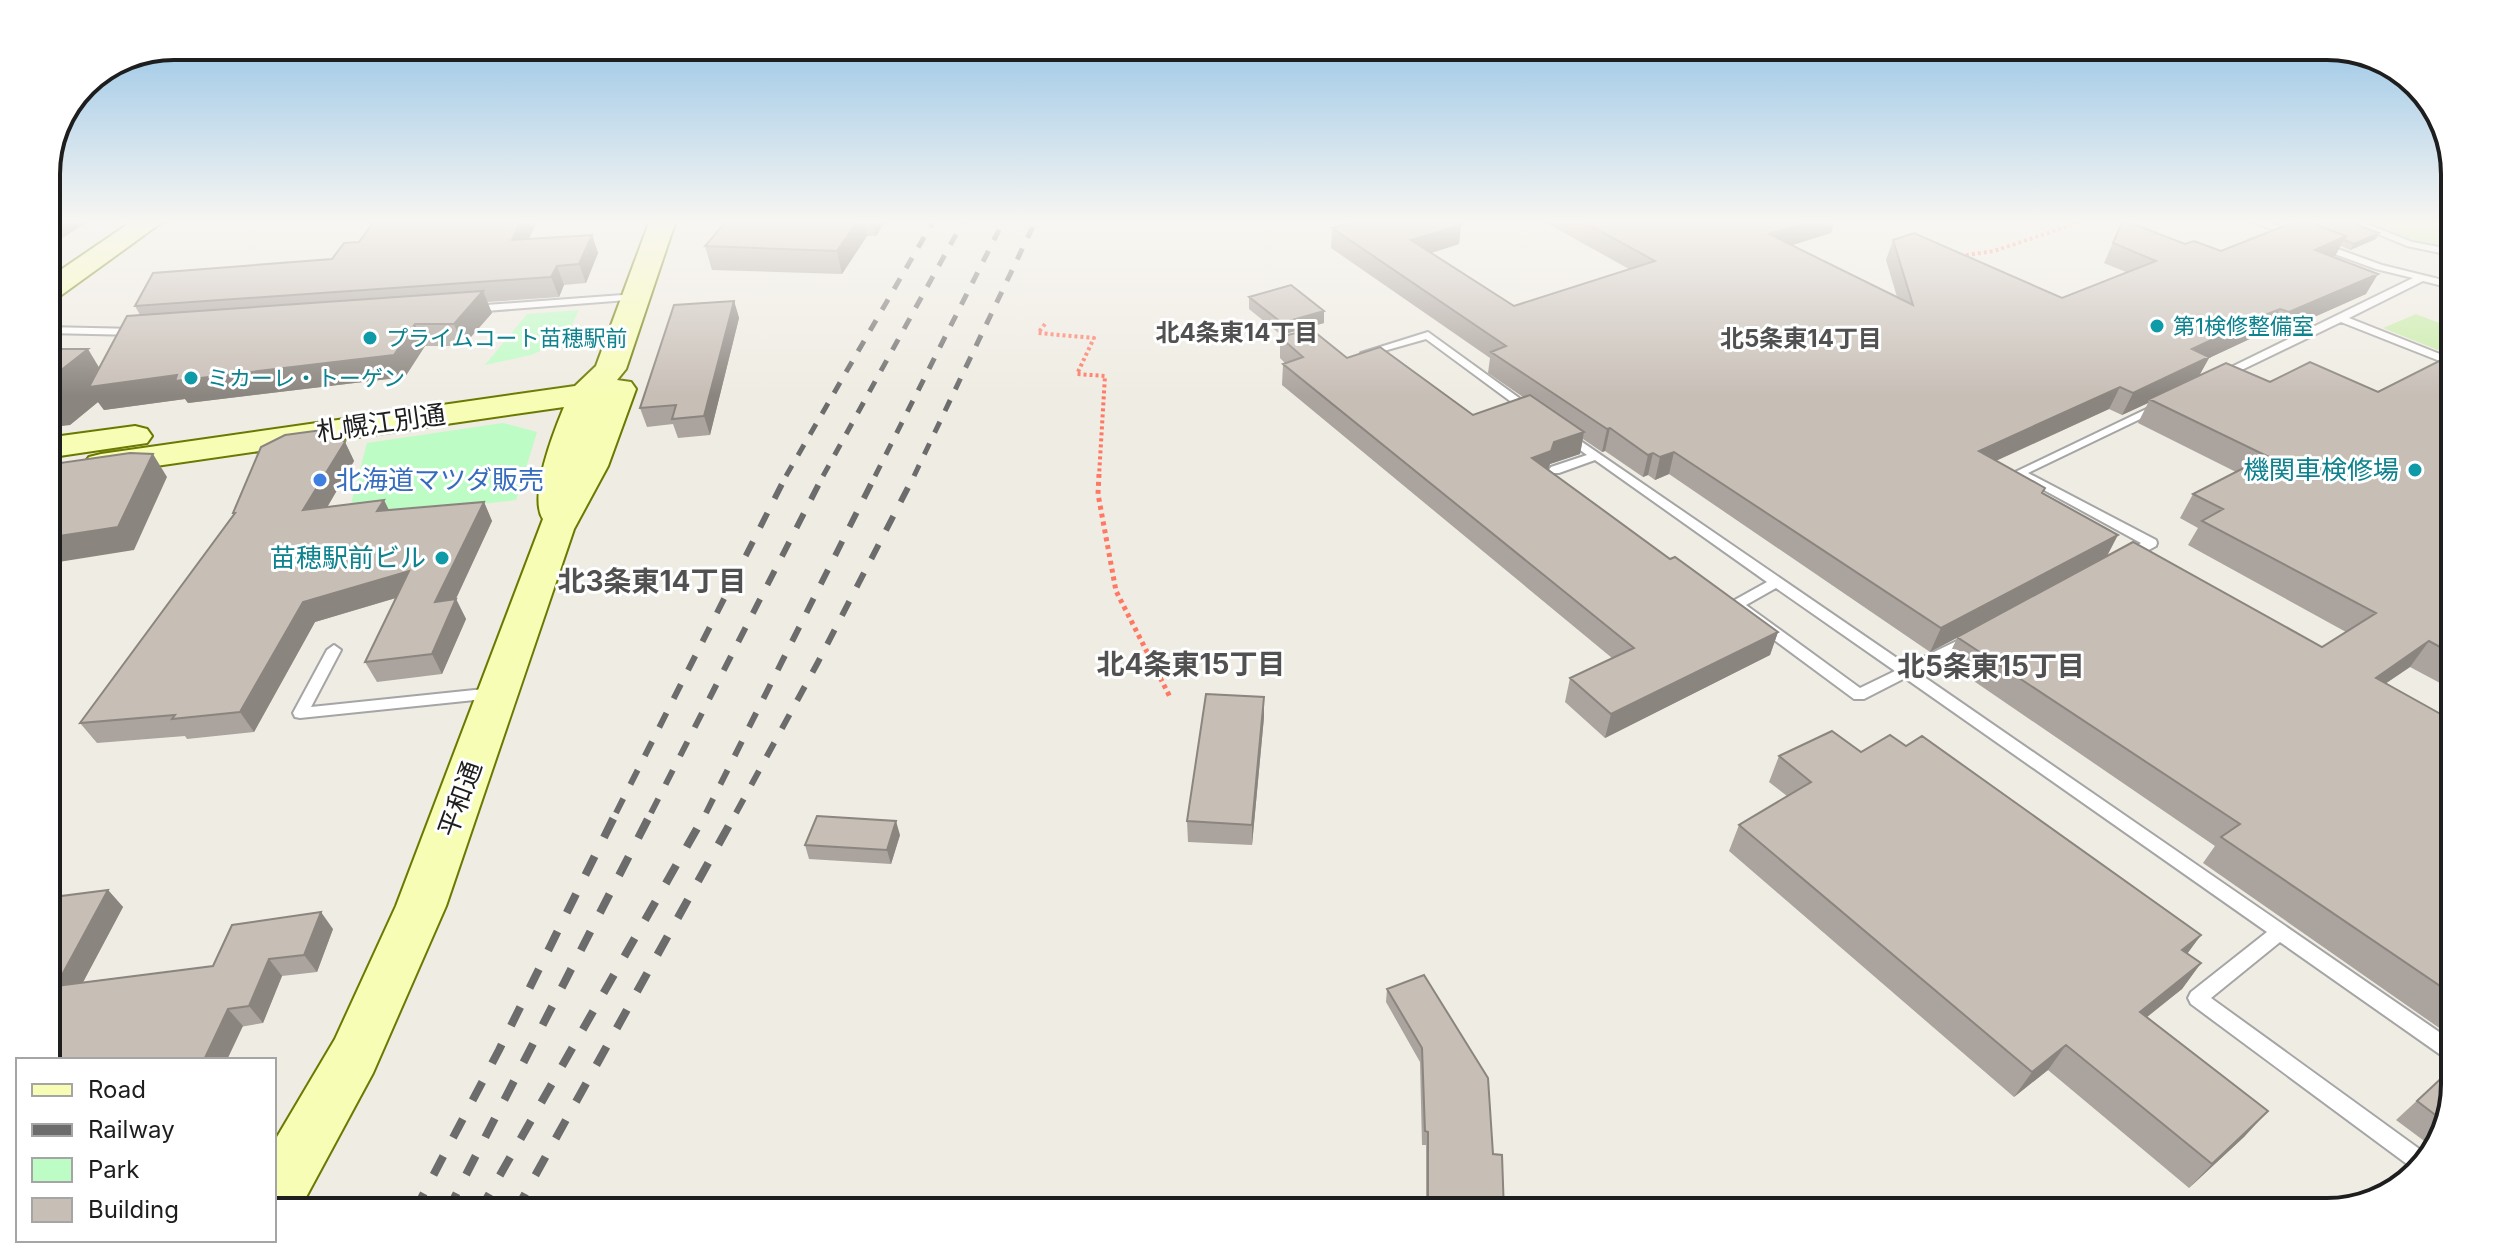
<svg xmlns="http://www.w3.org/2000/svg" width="2501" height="1258" viewBox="0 0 2501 1258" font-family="Inter,'Noto Sans JP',sans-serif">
<rect width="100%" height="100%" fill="#efece3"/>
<!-- grass -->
<path fill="#c7eca6" d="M2361,220H2455V249L2420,243Z
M2416,314L2455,329V349L2448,354L2383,328Z"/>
<!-- park -->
<path fill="#bdfcc4" d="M579,310L565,340L531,355L485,365L527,314Z
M503,423L537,432L516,500L347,519L367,443Z"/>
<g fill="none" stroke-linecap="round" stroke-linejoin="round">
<!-- lane casing -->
<g stroke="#a5a5a5" stroke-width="4">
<path id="lane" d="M2250,220H2263L2300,236L2292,238Z
M2344,220H2357L2412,242L2455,250V256L2407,246Z
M2318,244H2324L2382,265L2455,283V289L2423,281L2349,318L2455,360V367L2341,322L2225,378H2217V374L2413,278L2376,269L2318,248Z
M636,294L641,297L640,299L473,312L468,309L473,306Z
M46,327L137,329L142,332L137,335L46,333Z
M1428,332L1533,408V412H1525L1426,339L1366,356L1361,353Z
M2159,403L2163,404V408L2028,473L2156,540L2157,543L2156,546L2134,558H2124L2122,555L2141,543L2013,473Z
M1566,431L1907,665L1961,639H1971L1973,642L1971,645L1917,672L2455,1043V1062L2448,1060L2280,942L2211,998L2429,1156L2415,1170L2191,1004L2188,998L2191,992L2267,932L1905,678L1864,699H1854L1731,608L1729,605L1731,602L1767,582L1595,460L1559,473H1551L1549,470L1551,467L1587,455L1562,437V433ZM1776,588L1895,671L1860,688L1746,605Z
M334,645L341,650L311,707L494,688L501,693L494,698L300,718L295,717L293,713L327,650Z"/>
</g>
<!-- secondary casing -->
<g stroke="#6a7900" stroke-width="4">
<path id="secondary" d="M134,220H165L56,299L46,302V280Z
M650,220H676L626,369L617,380L631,382L636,389L608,466L574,529L446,906L373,1073L298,1212H274V1142L335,1039L396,906L543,519C528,497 554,431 564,407L101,474L89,471L84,464L89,457L101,454L575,386L596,366Z
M135,426L147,429L152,436L147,443L46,458V438Z"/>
</g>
<!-- path-far1 -->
<path stroke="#ff7864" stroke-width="4" stroke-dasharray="3 3" stroke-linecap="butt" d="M1960,256L1994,251L2086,220
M1045,324L1038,333L1094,338L1077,374L1105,376L1099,476"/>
<!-- path -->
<path stroke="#ff7864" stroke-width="5" stroke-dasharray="4 4" stroke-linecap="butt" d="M1099,474L1098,494L1116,591L1171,699"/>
<!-- lane -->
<use href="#lane" fill="#fff" fill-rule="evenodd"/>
<!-- secondary -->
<use href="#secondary" fill="#f7fdb4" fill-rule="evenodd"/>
<!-- rail-far2 -->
<path stroke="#6c6c6c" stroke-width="5" stroke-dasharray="12 12" stroke-linecap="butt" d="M786,476L934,220
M823,476L964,220
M875,476L1004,220
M914,476L1036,220"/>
<!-- rail-far1 -->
<path stroke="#6c6c6c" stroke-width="6" stroke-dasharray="16 16" stroke-linecap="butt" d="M616,813L787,474
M651,813L824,474
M706,813L876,474
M736,813L817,664L915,474"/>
<!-- rail -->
<path stroke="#6c6c6c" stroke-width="8" stroke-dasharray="21 21" stroke-linecap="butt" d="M414,1212L499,1050L617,811
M447,1212L652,811
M479,1212L707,811
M515,1212L737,811"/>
</g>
<!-- wall -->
<path fill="#aba39d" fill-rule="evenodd" d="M727,220H886L876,236H867L842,274L712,270L705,246Z
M1541,220H1835L1831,233L1792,245L1897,297L1886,260L1893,240L2062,298L2126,272L2104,263L2123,220L2185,244L2221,251L2315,224L2376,239L2350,250L2341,246L2334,257L2366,294L2278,333L2269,330L2209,358L2199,375L2378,392L2455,354V691L2410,667L2386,683L2455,722V1039L2203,863L2215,846L1946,662L1957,638L1930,652L1669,474L1655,480L1648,475L1643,477L1605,451L1602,452L1583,439L1580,454L1550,464L1548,470L1670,559L1778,632L1770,655L1605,738L1565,702L1570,678L1612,658L1282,385L1283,364L1285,363L1280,358V337L1347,358L1473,415L1523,397L1488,373L1490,358L1331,248L1332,228L1461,225L1459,244L1431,253L1514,306L1629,269ZM2148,403L2138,423L2236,472L2193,494L2180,518L2198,528L2188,545L2346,632L2322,647L2107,556L2043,493L1996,461L2109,409L2122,415Z
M592,235L598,253L586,283L564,285L559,297L487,302L492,313L463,346H425L405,377L188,403L185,399L104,410L98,402L70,425L99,368L140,315L135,306L332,259L529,239Z
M1249,297L1324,311V323L1281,335L1249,309Z
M734,301L739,318L710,435L678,438L673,424L647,427L640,408Z
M345,442L354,461L327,507L389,510L484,502L492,521L456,599L466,619L442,674L377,682L365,662L396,598L315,622L254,732L187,739L185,736L97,743L80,723L234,515L233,513Z
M1264,717L1252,845L1188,842L1187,821Z
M1906,746L2201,935L2187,953L2201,963L2182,989L2146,1017L2245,1136L2189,1188L2048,1070L2014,1097L1729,851L1739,825L1787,796L1769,782L1779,756L1861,752Z
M900,835L891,864L809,859L805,845Z
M108,890L123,907L83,982L213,966L333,929L317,972L282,976L263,1023L46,1060Z
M1387,989L1493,1154L1504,1212H1426V1145H1422L1420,1062L1386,1002Z
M2449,1071L2455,1084L2442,1140L2435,1149L2396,1120Z"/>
<!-- shaded-wall -->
<path fill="#8b857f" d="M51,220H91L51,245L53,249L46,254V223Z
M522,220H538L519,259L512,240Z
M858,220H864L867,236L842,274L837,251Z
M873,220H886L876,236Z
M1815,220H1835L1831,233L1764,254L1769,234Z
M1461,225L1459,244L1409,260L1411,240Z
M2379,233L2376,239L2350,250L2354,244Z
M592,235L598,253L586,283L579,264Z
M2346,236L2335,256L2304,270L2315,250Z
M557,266L564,285L559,297L551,277Z
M2378,274L2366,294L2278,333L2289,312Z
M483,291L492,313L463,346L454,324Z
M734,301L739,318L710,435L704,416Z
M2280,309L2269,330L2209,358L2198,378L2149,399L2148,403L2122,415L2133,393L2192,349L2265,315Z
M1324,311V323L1281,335L1282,323Z
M415,324L425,346L405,377L188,403L185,399L104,410L98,402L70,425L46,428V382L88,349L109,384Z
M2120,387L2109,409L1969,473L1979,451Z
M1610,428L1605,451L1602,452L1607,429Z
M1584,432L1580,454L1550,464L1547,473L1532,458L1554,442Z
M345,442L354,461L314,530L303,510Z
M1674,452L1669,474L1655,480L1660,457Z
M1653,453L1648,475L1643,477L1648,455Z
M153,454L167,477L134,550L46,564V538Z
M384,500L394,520L377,511Z
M484,502L492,521L445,622L435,602Z
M2118,535L2106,558L1930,652L1941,628Z
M409,571L419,591L315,622L254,732L240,712L303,602Z
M456,599L466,619L442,674L432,654Z
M1778,632L1770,655L1605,738L1611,714Z
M2429,641L2410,667L2357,703L2376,678Z
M1264,697V717L1252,845V825Z
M896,821L900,835L891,864L887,850Z
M108,890L123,907L72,1003L56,986Z
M321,912L333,929L317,972L304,955Z
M2201,935L2182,961V950Z
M269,959L282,976L263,1023L249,1006Z
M2201,963L2182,989L2121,1038L2140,1012Z
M228,1009L243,1026L227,1060H204Z
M2066,1045L2048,1070L2014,1097L2032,1072Z
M2268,1111L2245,1136L2189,1188L2212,1164Z"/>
<!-- building -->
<path fill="#c7beb6" stroke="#8b857f" stroke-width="2" d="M375,220H522L512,240L592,235L579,264L557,266L551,277L135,306L153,273L332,259L344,243L359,242Z
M727,220H858L837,251L705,246Z
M1361,220H1454L1461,225L1411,240L1514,306L1655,261L1580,220H1815L1769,234L1913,305L1893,240L1914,233L2062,298L2156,261L2113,243L2123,220L2185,244L2194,241L2221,251L2299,220H2303L2346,236L2315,250L2378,274L2289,312L2280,309L2265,315L2192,349L2209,357L2133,393L2120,387L1979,451L2045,488L2042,493L2118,535L1941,628L1674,452L1660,457L1653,453L1648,455L1610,428L1607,429L1491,352L1506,346L1332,228Z
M2325,220H2344L2379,233L2354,244L2344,240L2346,236L2315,224Z
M1291,285L1324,311L1282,323L1249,297Z
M483,291L454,324H415L394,355L175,381L177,375L89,387L127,316Z
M734,301L704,416L672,419L676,405L640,408L674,305Z
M1311,329L1347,358L1380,347L1473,415L1530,395L1584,432L1554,442L1551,451L1532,458L1670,559L1675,557L1778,632L1611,714L1570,678L1634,648L1283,364L1303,357L1280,337Z
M46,349H88L46,382Z
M2453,354H2455V655L2429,641L2376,678L2455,722V996L2221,837L2240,824L1957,637L2133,542L2322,647L2376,613L2202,521L2223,509L2193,494L2267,456L2149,399L2226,363L2270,382L2310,362L2378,392Z
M322,430L345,442L303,510L384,500L377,511L484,502L435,602L456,599L432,654L365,662L409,571L303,602L240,712L172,719L175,715L80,723L235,513H233L261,447L285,435Z
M130,453L153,454L118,527L46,538V465Z
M1206,694L1264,697L1252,825L1187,821Z
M1832,731L1861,752L1890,735L1906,746L1922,736L2201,935L2182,950L2201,963L2140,1012L2268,1111L2212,1164L2066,1045L2032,1072L1739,825L1811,782L1779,756Z
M817,816L896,821L887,850L805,845Z
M108,890L56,986L213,966L232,925L321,912L304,955L269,959L249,1006L228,1009L204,1060H46V898Z
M1424,975L1488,1078L1493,1154L1502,1155L1504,1212H1428V1132L1425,1131L1422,1048L1387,989Z
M2449,1071L2455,1075V1084L2446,1123L2417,1101Z"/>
<!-- sky -->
<linearGradient id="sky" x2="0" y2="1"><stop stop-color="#8bbfe5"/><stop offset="0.56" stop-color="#f8f6f2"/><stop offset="1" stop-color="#f8f6f2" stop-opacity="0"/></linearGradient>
<rect width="2501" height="396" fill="url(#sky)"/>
<!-- markers -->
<g fill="#0f9aa8" stroke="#fff" stroke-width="3">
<circle cx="2157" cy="326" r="8"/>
<circle cx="370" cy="338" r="8"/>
<circle cx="191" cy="378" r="8"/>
<circle cx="2415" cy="470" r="8"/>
<circle cx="442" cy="558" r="8"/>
</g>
<circle fill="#3f7fe0" stroke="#fff" stroke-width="3" cx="320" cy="480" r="8"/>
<g text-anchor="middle" stroke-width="6" stroke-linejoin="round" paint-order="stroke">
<!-- far-culture labels -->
<g font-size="22" fill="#0d838f" stroke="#fff" text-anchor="start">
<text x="2173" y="334">第1検修整備室</text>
<text x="386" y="346">プライムコート苗穂駅前</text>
<text x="207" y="386">ミカーレ・トーゲン</text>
</g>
<!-- far-neighbourhood labels -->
<g font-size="24" font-weight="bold" fill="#515151" stroke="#fff">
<text x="1237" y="341">北4条東14丁目</text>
<text x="1801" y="347">北5条東14丁目</text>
</g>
<!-- street labels -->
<g font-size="26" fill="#1e1e1e" stroke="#fff">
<text transform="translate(381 423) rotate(-8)" y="9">札幌江別通</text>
<text transform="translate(460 799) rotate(-70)" y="9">平和通</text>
</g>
<!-- culture labels -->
<g font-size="26" fill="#0d838f" stroke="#fff" text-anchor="end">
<text x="2399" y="479">機関車検修場</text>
<text x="426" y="567">苗穂駅前ビル</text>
</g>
<!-- shop labels -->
<g font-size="26" fill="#366cbe" stroke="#fff" text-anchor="start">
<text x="336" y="489">北海道マツダ販売</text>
</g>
<!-- neighbourhood labels -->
<g font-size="28" font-weight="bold" fill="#515151" stroke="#fff">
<text x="652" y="591">北3条東14丁目</text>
<text x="1191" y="674">北4条東15丁目</text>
<text x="1991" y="676">北5条東15丁目</text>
</g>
</g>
<!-- crop -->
<path d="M0 0H2501V1258H0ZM174 60H2327A114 114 0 0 1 2441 174V1084A114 114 0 0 1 2327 1198H174A114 114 0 0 1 60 1084V174A114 114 0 0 1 174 60Z" fill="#fff" fill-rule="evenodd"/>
<path fill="none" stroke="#1e1e1e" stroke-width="4" d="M174 60H2327A114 114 0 0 1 2441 174V1084A114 114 0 0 1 2327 1198H174A114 114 0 0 1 60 1084V174A114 114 0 0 1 174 60Z"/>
<!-- legend -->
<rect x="16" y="1058" width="260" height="184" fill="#ffffff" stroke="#a5a5a5" stroke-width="2"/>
<rect x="32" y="1084" width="40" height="12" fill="#f7fdb4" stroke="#a5a5a5" stroke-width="2"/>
<text x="88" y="1098" font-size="24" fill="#1e1e1e">Road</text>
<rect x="32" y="1124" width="40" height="12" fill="#6c6c6c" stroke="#a5a5a5" stroke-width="2"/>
<text x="88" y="1138" font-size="24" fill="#1e1e1e">Railway</text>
<rect x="32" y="1158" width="40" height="24" fill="#bdfcc4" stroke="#a5a5a5" stroke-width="2"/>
<text x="88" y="1178" font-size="24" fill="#1e1e1e">Park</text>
<rect x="32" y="1198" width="40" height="24" fill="#c7beb6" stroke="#a5a5a5" stroke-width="2"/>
<text x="88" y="1218" font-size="24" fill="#1e1e1e">Building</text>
</svg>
